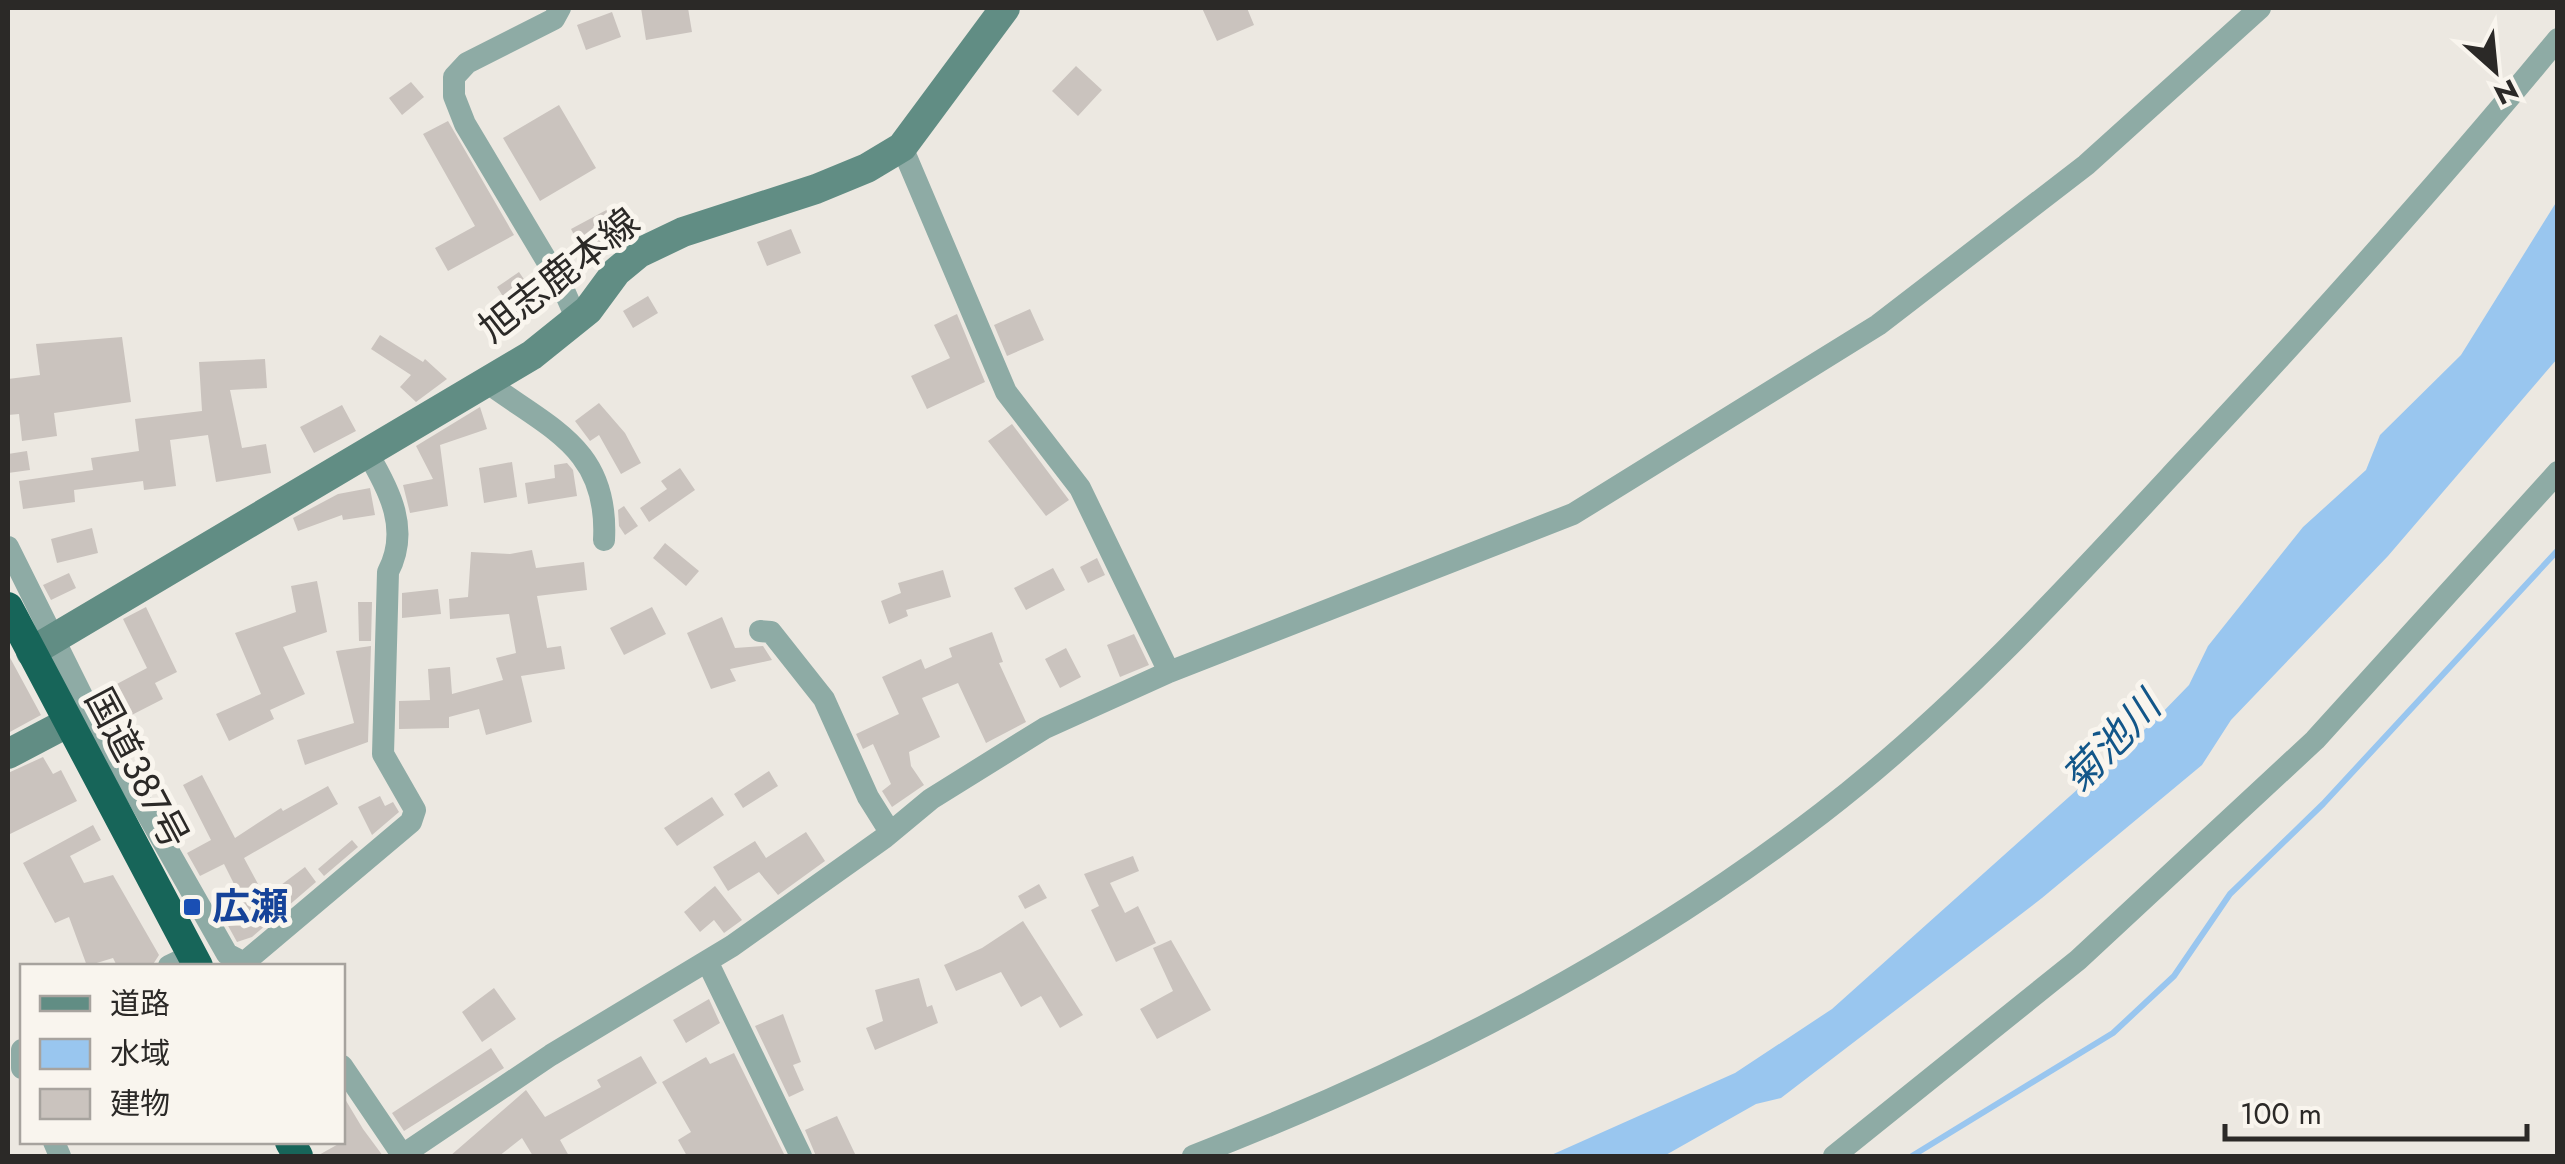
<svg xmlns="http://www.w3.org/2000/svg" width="2565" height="1164" viewBox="0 0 2565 1164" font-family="Jost,'Noto Sans JP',sans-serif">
<rect width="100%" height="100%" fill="#ece8e1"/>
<!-- water -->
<path fill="#99c6ef" d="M2557,201V359L2388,556L2231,720L2202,765L2042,898L1781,1098L1756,1104L1664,1156H1549L1735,1073L1832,1009L2154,721L2189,685L2208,646L2303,527L2366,470L2380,435L2461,355Z"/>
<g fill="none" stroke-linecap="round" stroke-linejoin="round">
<!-- stream -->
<path stroke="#99c6ef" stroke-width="6" d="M1912,1156L2113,1033L2174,976L2230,894L2323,804L2558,550"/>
</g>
<!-- building -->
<path fill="#cac3be" d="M641,8H688L692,32L646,40Z
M1202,8H1247L1254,25L1217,41Z
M612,12L621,37L586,50L577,25Z
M1076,66L1102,90L1078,116L1052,91Z
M411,82L424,97L402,115L389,98Z
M559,105L596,168L540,201L503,138Z
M448,121L514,235L448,271L435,248L475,226L423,134Z
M612,207L628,238L590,266L571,229Z
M791,229L801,253L767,266L757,242Z
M519,272L538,300L515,315L497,287Z
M648,296L658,313L633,328L623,311Z
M1030,309L1044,340L1007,356L994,325Z
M957,314L985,382L927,409L911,376L950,358L934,325Z
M380,335L423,362L425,359L447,379L416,402L400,387L411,375L371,349Z
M122,337L131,402L54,413L57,436L22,441L19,414L8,415V379L40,375L36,344Z
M265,359L267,388L230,390L242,448L266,444L271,473L216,482L208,435L170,440L176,486L144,490L143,481L74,490L75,502L23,509L19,481L93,470L91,458L139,451L135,419L202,411L199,362Z
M599,403L625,433L641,463L621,474L599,435L590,441L575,421Z
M342,405L356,431L314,453L300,427Z
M480,407L487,429L440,445L448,506L410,513L403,485L433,479L416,446Z
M1012,424L1069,500L1046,516L988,441Z
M27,451L30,470L8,473V454Z
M512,462L517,497L484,503L479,468Z
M567,463L573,470L577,496L528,504L525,483L555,478L554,465Z
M680,468L695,490L649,522L640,508L667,489L661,481Z
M370,488L375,515L343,520L342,515L298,531L293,518L338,494Z
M624,506L638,526L625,535L619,526L618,510Z
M92,528L98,553L57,563L51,539Z
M665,543L699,571L686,586L653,558Z
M532,550L536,568L584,562L587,590L537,596L547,648L561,646L565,669L521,676L532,722L486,735L479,709L449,717V728L399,729V701L430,700L428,669L450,667L452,694L503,680L496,658L516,653L509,614L450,619L449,599L468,597L471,552L510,554Z
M1097,558L1105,575L1088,583L1080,567Z
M1053,568L1065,590L1026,610L1014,588Z
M943,570L951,597L906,610L908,616L889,624L881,601L901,593L898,583Z
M69,573L76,588L51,600L43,585Z
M317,581L327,632L283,647L305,694L270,710L274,719L229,741L216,714L261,694L235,633L296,612L291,586Z
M438,589L441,614L402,618V593Z
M358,602H372L371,641H359Z
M146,607L177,672L155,683L163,699L114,724L98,694L147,668L123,619Z
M652,607L666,634L624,655L610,628Z
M722,617L735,648L763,646L772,660L730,669L736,681L711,689L687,633Z
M992,632L1003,662L999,663L1026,722L986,743L958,683L922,698L940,737L909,752L911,766L924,785L892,807L882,791L891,784L873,744L863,749L856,734L899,714L882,677L921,659L925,669L952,657L949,648Z
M1134,634L1149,665L1120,677L1107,645Z
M371,646L368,742L305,765L297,740L354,723L336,651Z
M1066,648L1081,677L1060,688L1045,659Z
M8,654L41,715L8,733Z
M43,757L53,774L61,770L77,801L8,835V773Z
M769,771L778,786L743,808L734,794Z
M202,775L235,838L281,808L283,811L328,786L338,804L244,858L265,897L305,867L316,882L252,937L237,942L221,913L241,898L224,864L200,876L187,853L211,840L183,785Z
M380,796L385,806L393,802L399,812L372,835L358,807Z
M712,797L724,815L677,846L664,828Z
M93,825L101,840L70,856L84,883L113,875L159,955L152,966H117L113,958L87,966L69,917L55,923L23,863Z
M806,832L825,861L778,895L759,872L728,891L713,867L755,841L766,858Z
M352,840L358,847L324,876L318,869Z
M1133,856L1139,871L1110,883L1125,913L1138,906L1156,943L1116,962L1091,910L1099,906L1084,874Z
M1039,884L1047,898L1025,909L1018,896Z
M715,886L742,920L724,933L714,920L700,932L684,912Z
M1023,921L1083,1015L1060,1028L1041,996L1021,1007L1001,972L956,991L944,965L982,948Z
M1171,940L1211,1010L1157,1039L1140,1009L1173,991L1153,948Z
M919,978L927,1007L932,1005L938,1023L875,1050L866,1028L883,1021L875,990Z
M494,988L516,1019L482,1042L462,1012Z
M709,999L720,1023L686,1043L673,1020Z
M783,1014L801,1062L793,1065L804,1090L789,1097L755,1026Z
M491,1048L504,1068L404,1131L392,1113Z
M734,1053L785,1156H687L678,1140L691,1132L662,1082L706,1057L710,1064Z
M641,1056L657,1083L560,1140L569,1156H533L522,1138L499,1156H450L526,1090L545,1117L601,1087L597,1080Z
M342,1094L363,1129L383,1156H317L342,1142Z
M837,1116L856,1156H816L805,1130Z"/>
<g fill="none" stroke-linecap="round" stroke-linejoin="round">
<!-- street -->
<path stroke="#8eaba5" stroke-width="22" d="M560,8L554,19L467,63L454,77V96L465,124L563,288L576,318
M485,381C550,429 609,448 604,540
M8,547L95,722L227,954L250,966
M760,631L771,632L824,699L868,797L890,832
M1169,672L1573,514L1878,325L2086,165L2260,8
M707,961L801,1156
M245,962L411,822L415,810L383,754L388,572C410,530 390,491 368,454
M169,966L192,955
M22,1050V1068
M342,1066L403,1156
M54,1142L60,1156
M401,1156L551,1055L732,946L884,838L931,799L1045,728L1169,672L1080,488L1006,392L902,147
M1193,1156C1417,1069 1631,960 1822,813C1952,713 2065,590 2176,470C2307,330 2436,187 2558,39
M1834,1156L2078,960L2315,740L2558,472"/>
<!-- secondary -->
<path stroke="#618d84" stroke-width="30" d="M31,652L532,355L588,310L616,272L639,253L683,232L816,189L867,168L902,147L1005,8
M8,754L67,723"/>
<!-- highway -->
<path stroke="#176559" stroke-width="30" d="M8,607L198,966
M290,1142L298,1156"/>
</g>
<!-- markers -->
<rect fill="#1a4fb4" stroke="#f9f5ee" stroke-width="4" x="182" y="897" width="20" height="20" rx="5"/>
<g text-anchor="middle" stroke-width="10" stroke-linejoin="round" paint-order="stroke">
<!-- street labels -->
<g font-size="38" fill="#2b2927" stroke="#f9f5ee">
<text transform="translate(559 275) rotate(-38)" y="13">旭志鹿本線</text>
<text transform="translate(137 768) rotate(62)" y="13">国道387号</text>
</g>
<!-- transit labels -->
<g font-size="38" font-weight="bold" fill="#164399" stroke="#f9f5ee" text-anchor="start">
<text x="212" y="920">広瀬</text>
</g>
<!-- water labels -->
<g font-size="40" font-style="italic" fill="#125689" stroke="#f9f5ee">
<text transform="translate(2111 742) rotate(-46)" y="14">菊池川</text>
</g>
</g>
<!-- border -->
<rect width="2565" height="1164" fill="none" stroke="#2b2927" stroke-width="20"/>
<!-- legend -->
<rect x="20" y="964" width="325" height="180" fill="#f9f5ee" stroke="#a7a39e" stroke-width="2.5"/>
<rect x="40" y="996" width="50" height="15" fill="#618d84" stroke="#a7a39e" stroke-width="2.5"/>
<text x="110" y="1014" font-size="30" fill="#2b2927">道路</text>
<rect x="40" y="1039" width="50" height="30" fill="#99c6ef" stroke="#a7a39e" stroke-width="2.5"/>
<text x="110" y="1064" font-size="30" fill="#2b2927">水域</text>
<rect x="40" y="1089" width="50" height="30" fill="#cac3be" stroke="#a7a39e" stroke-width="2.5"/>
<text x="110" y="1114" font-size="30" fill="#2b2927">建物</text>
<!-- north arrow -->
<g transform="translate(2495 70) rotate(153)" stroke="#f9f5ee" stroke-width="8" paint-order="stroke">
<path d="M0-8L18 38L0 25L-18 38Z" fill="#2b2927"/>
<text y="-15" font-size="28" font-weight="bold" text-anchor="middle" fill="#2b2927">N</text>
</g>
<!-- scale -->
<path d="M2225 1124v15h302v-15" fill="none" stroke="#2b2927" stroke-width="5"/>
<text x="2240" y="1124" font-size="30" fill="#2b2927" stroke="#f9f5ee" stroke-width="8" paint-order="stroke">100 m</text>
</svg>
